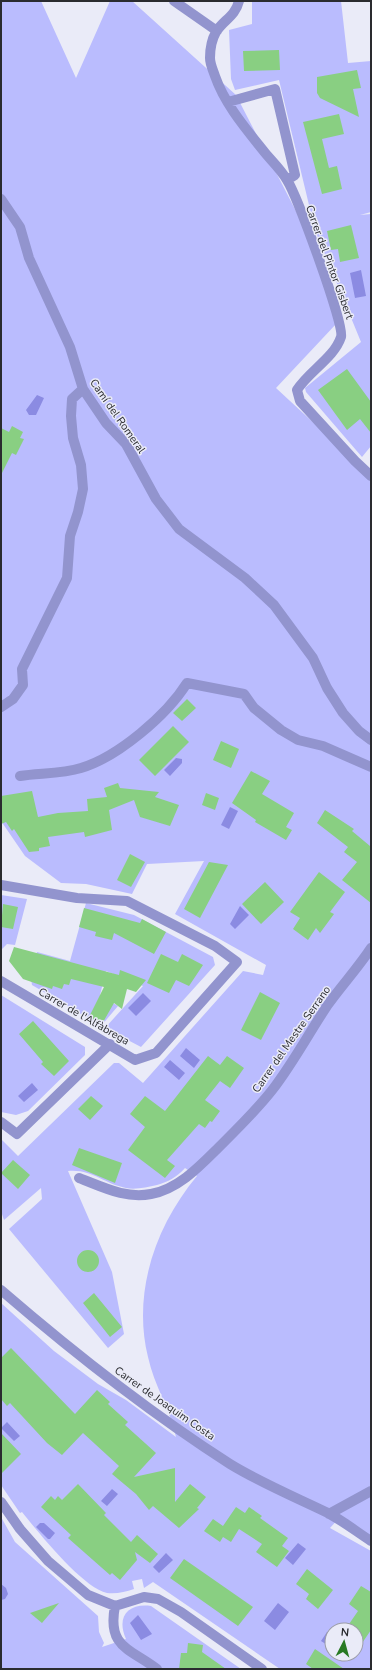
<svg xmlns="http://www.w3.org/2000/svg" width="372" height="1670" viewBox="0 0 372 1670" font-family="'Nunito Sans',sans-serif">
<rect width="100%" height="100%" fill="#eaebf8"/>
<!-- green -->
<path fill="#babcfe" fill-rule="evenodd" d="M1,1H41L76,78L110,1H132L236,95L314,246L337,323L276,388L371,476V1536L340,1517L330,1528L371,1551V1669H280L153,1582L144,1588L142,1579L132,1581L134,1589C125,1592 117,1594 107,1593C83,1588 38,1532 22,1512L20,1513L1,1485V1303L54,1351L98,1384L126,1400L176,1437C170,1409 154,1385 148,1357C132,1292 156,1225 197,1176L185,1168C177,1177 168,1182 157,1185C147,1187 136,1190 126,1188C104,1184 93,1169 68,1171L112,1272L124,1334L108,1348L9,1229L42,1199L41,1188L4,1220L1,1211V1139L18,1156L114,1063H119L143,1083L243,971L263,975L266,965L175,914L204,861L147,864L132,894L86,884L61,883L25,856L1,821ZM332,1630H356V1654H332Z
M252,1H341L348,63L371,61V212L360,215L371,214V446L362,457L306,392L305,388L361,342L315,230L279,80L235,90L231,79L229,30L252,24Z
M1,895L27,899L15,945L7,944L1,950Z
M86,903L134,915L213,957L215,965L141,1047L105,1028L143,986L106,971L100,995L118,1006L101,1026L32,985L31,979L37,952L70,961Z
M1,995L85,1047V1055L28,1111L16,1115L1,1112Z
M1,1517L15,1542L98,1616L99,1632L104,1643L102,1647L126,1639C116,1617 128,1603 151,1606L241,1669H1Z"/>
<!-- water -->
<path fill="#8b8be2" d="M361,270L366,296L355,298L350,273Z
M37,395L44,398L36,415H29L26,410Z
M176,758L182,759V763L170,776L164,770Z
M230,807L238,811L229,829L221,825Z
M240,906L249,915L235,929L230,924Z
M143,993L151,1001L136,1016L128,1008Z
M186,1048L200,1060L194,1068L180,1056Z
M170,1060L185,1073L179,1080L164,1067Z
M32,1083L38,1090L24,1102L18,1096Z
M7,1422L20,1436L14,1441L1,1428Z
M112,1489L118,1494L107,1506L101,1501Z
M40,1523H44L55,1533L50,1539H48L36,1527Z
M298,1543L306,1549L293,1565L285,1558Z
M166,1553L173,1560L159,1573L153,1567Z
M1,1584L6,1588L8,1594L5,1599L1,1600Z
M278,1603L289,1612L275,1630L264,1621Z
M138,1615L152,1634L141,1640L130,1623Z
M327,1632L332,1635V1648L321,1641Z"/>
<!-- building -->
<path fill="#89cf82" d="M279,50L280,70L244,71L243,51Z
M357,70L361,88L353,89L359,117L320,98L317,93V77Z
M339,114L344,134L322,139L329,168L337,166L342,189L322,194L303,122Z
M351,225L359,258L340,262L338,249L331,250L327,231Z
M347,369L371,402V433L360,419L347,430L318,390Z
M12,426L23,432L20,438L24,439L16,455L12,453L1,475V428L9,432Z
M187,699L196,708L182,721L173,713Z
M173,726L189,742L155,776L139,760Z
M221,741L239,749L231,768L213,760Z
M251,771L270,781L262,794L294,813L286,827L292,830L286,840L255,822L256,820L232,803Z
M118,783L120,788L159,792L155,797L179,805L170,826L140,817L134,800L109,810L112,830L85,837L84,832L48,837L50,846L39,848V851L29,852L14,829L12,831L6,822L1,824V796L32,791L38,817L58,813L88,811L87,799L107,797L104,788Z
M206,793L219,798L215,810L202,805Z
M325,810L354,829L352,831L370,846L371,844V903L342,880L357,862L344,852L348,847L317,823Z
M130,854L145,862L131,887L117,880Z
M209,862L228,865L200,918L184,909Z
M319,872L345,892L330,912L334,914L320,933L316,928L308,940L293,929L300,918L290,912Z
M265,882L284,902L261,924L242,904Z
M3,904L18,907L13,929L1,927Z
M84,908L140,923L142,919L166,932L154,954L114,933L112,940L95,936L96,932L79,927Z
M14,947L119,975L120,970L146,980L136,992L127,989L122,1009L114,1003L102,1024L89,1017L104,987L71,979L69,985L64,984L62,989L53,986L52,989L23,979L9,961Z
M161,954L178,962L182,954L203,965L189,986L176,980L169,993L147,983Z
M260,992L280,1003L261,1040L241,1030Z
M33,1021L69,1061L54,1076L41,1064L43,1062L19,1034Z
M208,1056L220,1065L227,1056L244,1068L230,1088L220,1081L205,1100L220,1111L212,1122L210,1121L205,1128L199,1124L167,1160L175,1166L165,1178L128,1150L145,1127L130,1114L145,1096L165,1111Z
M91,1096L103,1106L90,1120L78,1109Z
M79,1148L122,1163L115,1183L72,1165Z
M13,1160L30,1175L18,1189L1,1173Z
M77 1261a11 11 0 1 1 22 0a11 11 0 1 1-22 0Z
M94,1293L122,1327L110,1337L83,1303Z
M11,1348L75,1414L97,1390L110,1402L108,1404L128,1422L125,1425L156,1453L134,1477L175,1468V1502L190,1484L206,1497L197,1508L199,1509L179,1528L153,1506L149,1510L136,1494L112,1474L119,1466L83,1433L62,1455L47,1443L10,1403L7,1406L1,1399V1358Z
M1,1433L21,1454L1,1474Z
M78,1484L106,1513L104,1515L131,1542L137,1535L158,1554L150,1563L135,1552L137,1560L120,1580L112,1573L110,1575L68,1538L71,1535L41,1507L51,1496L55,1500L58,1496L62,1500Z
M236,1507L245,1513L249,1507L262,1516L260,1518L288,1538L282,1546L289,1551L277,1567L256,1552L262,1544L239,1529L231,1542L223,1537L220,1542L204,1531L213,1519L223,1526Z
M184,1559L253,1607L238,1626L170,1578Z
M307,1569L333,1590L318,1609L306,1599L309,1594L296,1584Z
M361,1586L371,1592V1630L356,1652V1630H345L358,1611L349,1604Z
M59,1603L42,1623L30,1613Z
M188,1643L203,1645L202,1652L226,1669H179L181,1653H187Z
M315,1649L344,1669H313L306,1664Z"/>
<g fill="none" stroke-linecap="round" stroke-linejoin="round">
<!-- street -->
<path stroke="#9294ce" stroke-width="10" d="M174,1L217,31
M239,1C235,17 223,20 216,32C212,39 210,50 210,58C210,64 213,70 215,76C225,105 247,130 266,154C273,162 282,171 287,180C297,196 345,325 341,337C334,358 309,371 297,390L300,401L355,461L371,476
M228,102L275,89L295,175L287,180
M1,199L20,227L29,258L70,347L83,389L106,423L126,444L156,499L179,529L245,578L274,605L313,658L327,688L343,713L359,731L371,740
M1,707L13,699L23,685L22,669L67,578L70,536L78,512L83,489L81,465L73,438L71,416L72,399L83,389
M20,776C39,773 62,774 81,768C118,757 167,715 187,683L244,694L254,708L281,730L298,740L323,746L371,767
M1,885L77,898L127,901L215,946L237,962L156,1053L135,1060L1,981
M1,1122L17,1134L110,1044
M79,1178C103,1187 125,1199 151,1194C177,1189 197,1169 215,1151C235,1131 256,1111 273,1089C293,1063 309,1033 327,1006C341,986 358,968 371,948
M1,1290C74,1353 149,1412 230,1464C261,1483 295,1497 328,1513C343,1521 357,1532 371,1541
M1,1502L20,1529L48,1561L88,1595L115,1606L144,1597L158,1599L181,1612L262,1669
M329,1514L371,1491
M115,1606C107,1647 129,1648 157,1669"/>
</g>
<g text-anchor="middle" stroke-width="3" stroke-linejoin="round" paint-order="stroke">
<!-- street labels -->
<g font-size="11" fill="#2a2b2f" stroke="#eaebf8">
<text transform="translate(330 262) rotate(70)" y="4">Carrer del Pintor Gisbert</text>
<text transform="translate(118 416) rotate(55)" y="4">Camí del Romeral</text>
<text transform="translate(84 1016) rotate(30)" y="4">Carrer de l'Alfàbrega</text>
<text transform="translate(291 1039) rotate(-55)" y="4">Carrer del Mestre Serrano</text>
<text transform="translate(165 1403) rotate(35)" y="4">Carrer de Joaquim Costa</text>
</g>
</g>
<!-- border -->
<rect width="372" height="1670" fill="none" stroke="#2a2b2f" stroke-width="4"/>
<!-- north arrow -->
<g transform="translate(344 1642) rotate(6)"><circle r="19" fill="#eaebf8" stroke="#9d9ea8"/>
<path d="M0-3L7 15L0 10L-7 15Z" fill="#287923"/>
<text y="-6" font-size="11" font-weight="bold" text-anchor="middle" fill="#2a2b2f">N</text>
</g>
</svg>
